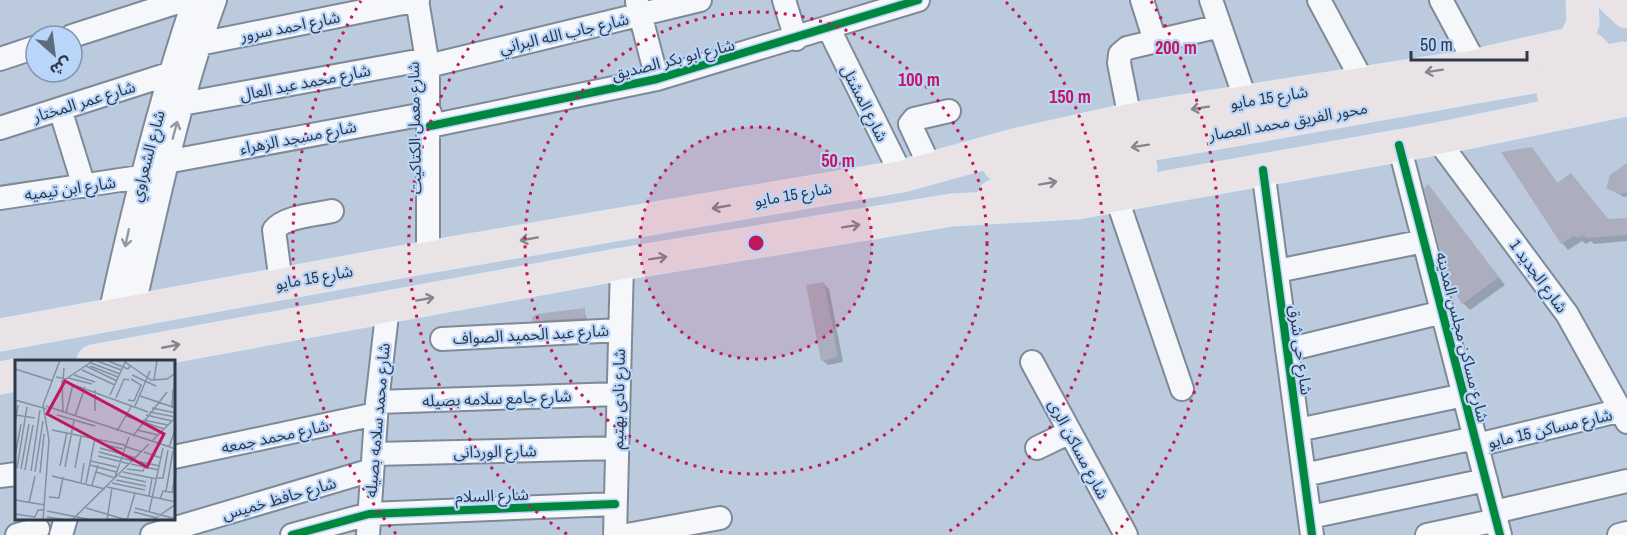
<svg xmlns="http://www.w3.org/2000/svg" width="1627" height="535" viewBox="0 0 1627 535" font-family="'Archivo Narrow','Noto Sans Arabic',sans-serif">
<rect width="100%" height="100%" fill="#bbcadd"/>
<!-- shadow -->
<path fill="#0003" d="M1538,156L1558,184L1571,175L1609,220L1627,219V241L1594,244L1591,241L1586,244L1582,241L1568,250L1562,243Z
M1627,169V196L1624,197L1608,188Z
M1428,186L1505,285L1470,310L1463,303Z
M823,283L829,289L843,362L828,365L822,360Z
M584,309L587,320L536,323L533,320Z"/>
<!-- building -->
<path fill="#acaebd" d="M1532,147L1557,183L1571,173L1608,219L1627,218V235L1586,238L1584,235L1578,238L1574,236L1561,244L1501,152Z
M1627,163V193L1619,194L1606,188L1610,175Z
M1428,184L1499,277L1462,304L1449,283L1424,189Z
M824,282L838,357L821,361L806,285Z
M585,308V318L532,321V317L537,314Z"/>
<g fill="none" stroke-linecap="round" stroke-linejoin="round">
<!-- minor casing -->
<g stroke="#7f8a99" stroke-width="26">
<path id="minor" d="M417,0L428,66V257
M784,0L796,39
M1142,0L1155,41
M1211,0L1246,101
M1319,0L1363,82
M1441,0L1476,65
M637,2L657,79
M829,29L902,176
M72,36L184,0
M199,44L418,0
M0,59L36,47
M428,66L700,0
M182,104L428,59
M60,109L84,186
M1130,119L1119,63L1120,54L1127,48L1220,26
M430,126L657,79L918,0
M0,128L169,74
M1437,139L1567,314L1627,422
M1399,145L1500,535
M166,162L430,113
M931,169L910,124L914,119L949,111
M1263,170L1312,535
M1116,196L1182,389
M0,198L140,177
M1277,271L1424,241
M281,283L274,230C285,216 315,215 332,211
M133,310C157,205 178,101 215,0
M110,314C133,208 159,103 194,0
M442,339L620,330
M1287,350L1443,312
M1032,362L1126,535
M377,402L618,394
M1298,430L1464,395
M1477,445L1622,410
M1037,448L1070,432
M374,454L617,448
M174,457L376,414
M1304,475L1475,438
M0,476L16,474
M1494,512L1627,481
M1310,517L1486,480
M17,535L38,529
M61,535L66,518
M152,535L372,470
M292,535L369,514L615,504
M368,535L377,402L388,306
M615,535L622,264
M627,535L720,518
M1427,535L1497,520
M1619,535L1627,533"/>
</g>
<!-- major casing -->
<g stroke="#e0e7f0" stroke-width="33">
<path id="major" d="M1614,0L1627,12
M1574,43L1583,23L1582,0
M999,165L1080,156L1196,137L1550,74
M994,196L1041,184L1141,167
M0,335L428,257L902,176L1022,143L1130,119L1476,65L1574,43L1591,49L1603,62L1606,70L1605,88L1601,96L1587,107
M93,361L622,264L952,210L1077,203L1437,139L1627,100
M0,378L16,375"/>
</g>
<!-- minor -->
<use href="#minor" stroke="#f5f7fa" stroke-width="22"/>
<!-- major -->
<use href="#major" stroke="#e9e3e6" stroke-width="30"/>
<!-- major-bridge casing -->
<g stroke="#e0e7f0" stroke-width="33" stroke-linecap="butt">
<path id="major-bridge" d="M1550,74L1627,57
M1552,95L1627,80"/>
</g>
<!-- major-bridge -->
<use href="#major-bridge" stroke="#e9e3e6" stroke-width="30"/>
<!-- cycleway casing -->
<g stroke="#b9d5f9" stroke-width="11">
<path id="cycleway" d="M430,126L657,79L918,0
M1399,145L1500,535
M1263,170L1312,535
M292,535L369,514L615,504"/>
</g>
<!-- cycleway -->
<use href="#cycleway" stroke="#00873e" stroke-width="8"/>
</g>
<!-- one-way arrows -->
<defs><path id="oneway-shaft" d="M-6 0H5M1.5-3L5.5 0L1.5 3" fill="none" stroke-width="1.6" stroke-linecap="round" stroke-linejoin="round" transform="scale(1.5)"/></defs>
<g stroke="#82868f">
<use href="#oneway-shaft" transform="translate(1434 71) rotate(171)"/>
<use href="#oneway-shaft" transform="translate(1200 108) rotate(171)"/>
<use href="#oneway-shaft" transform="translate(1140 146) rotate(171)"/>
<use href="#oneway-shaft" transform="translate(1048 183) rotate(-10)"/>
<use href="#oneway-shaft" transform="translate(721 207) rotate(170)"/>
<use href="#oneway-shaft" transform="translate(851 226) rotate(-9)"/>
<use href="#oneway-shaft" transform="translate(529 239) rotate(170)"/>
<use href="#oneway-shaft" transform="translate(658 258) rotate(-9)"/>
<use href="#oneway-shaft" transform="translate(425 299) rotate(-10)"/>
<use href="#oneway-shaft" transform="translate(171 346) rotate(-11)"/>
</g>
<g stroke="#9298a1">
<use href="#oneway-shaft" transform="translate(175 130) rotate(-75)"/>
<use href="#oneway-shaft" transform="translate(127 238) rotate(102)"/>
</g>
<!-- distance rings -->
<circle cx="756" cy="243" r="116" fill="#c2185b" fill-opacity=".12"/>
<g fill="none" stroke="#c2185b" stroke-width="3" stroke-dasharray="3 6">
<circle cx="756" cy="243" r="116"/>
<circle cx="756" cy="243" r="231"/>
<path d="M567 534A347 347 0 0 1 506 2M1006 2A347 347 0 0 1 945 534"/>
<path d="M396 534A463 463 0 0 1 361 1M1151 1A463 463 0 0 1 1116 534"/>
</g>
<g text-anchor="middle" stroke-width="4.5" stroke-linejoin="round" paint-order="stroke">
<!-- street labels -->
<g font-size="16" fill="#2e3948" stroke="#b9d5f9">
<text transform="translate(290 26) rotate(-11)" y="6">شارع احمد سرور</text>
<text transform="translate(564 33) rotate(-13)" y="6">شارع جاب الله البراني</text>
<text transform="translate(673 59) rotate(-14)" y="6">شارع ابو بكر الصديق</text>
<text transform="translate(305 82) rotate(-11)" y="6">شارع محمد عبد العال</text>
<text transform="translate(1269 97) rotate(-9)" y="6">شارع 15 مايو</text>
<text transform="translate(84 101) rotate(-17)" y="6">شارع عمر المختار</text>
<text transform="translate(865 103) rotate(63)" y="6">شارع المشتل</text>
<text transform="translate(1288 121) rotate(-10)" y="6">محور الفريق محمد العصار</text>
<text transform="translate(414 128) rotate(-91)" y="6">شارع معمل الكتاكيت</text>
<text transform="translate(298 137) rotate(-11)" y="6">شارع مسجد الزهراء</text>
<text transform="translate(147 156) rotate(-75)" y="6">شارع الشعراوي</text>
<text transform="translate(70 188) rotate(-8)" y="6">شارع ابن تيميه</text>
<text transform="translate(793 194) rotate(-10)" y="6">شارع 15 مايو</text>
<text transform="translate(1539 276) rotate(54)" y="6">شارع الجديد 1</text>
<text transform="translate(314 277) rotate(-10)" y="6">شارع 15 مايو</text>
<text transform="translate(531 334) rotate(-3)" y="6">شارع عبد الحميد الصواف</text>
<text transform="translate(1463 337) rotate(76)" y="6">شارع مساكن مجلس المدينه</text>
<text transform="translate(1301 350) rotate(82)" y="6">شارع حى شرق</text>
<text transform="translate(497 398) rotate(-2)" y="6">شارع جامع سلامه بصيله</text>
<text transform="translate(618 399) rotate(-89)" y="6">شارع نادى بهتيم</text>
<text transform="translate(377 420) rotate(-85)" y="6">شارع محمد سلامه بصيله</text>
<text transform="translate(1550 428) rotate(-13)" y="6">شارع مساكن 15 مايو</text>
<text transform="translate(275 436) rotate(-12)" y="6">شارع محمد جمعه</text>
<text transform="translate(1079 449) rotate(62)" y="6">شارع مساكن الرى</text>
<text transform="translate(495 451) rotate(-1)" y="6">شارع الوردانى</text>
<text transform="translate(492 495) rotate(-2)" y="6">شارع السلام</text>
<text transform="translate(279 498) rotate(-16)" y="6">شارع حافظ خميس</text>
</g>
</g>
<!-- overview -->
<g transform="translate(15 360)">
<rect width="160" height="160" fill="#bbcadd"/>
<path fill="none" stroke="#8390a1" stroke-width="1.5" d="M91,0L113,9L115,6M82,1L106,10M110,2L136,20L152,19L161,13M76,3L105,14M71,6L102,21M75,6L103,17M49,8L48,21L133,52M0,9L38,21M67,10L100,25M59,15L80,22M117,15L141,26M41,17L51,19L79,0M53,18L77,24M47,20L48,52M139,20L142,0M80,30V51M95,35L111,0M125,36L161,48M101,38L109,19L114,20M0,40L32,49M113,40L119,41L126,25L116,19M31,46L161,89M120,46L135,11M137,48L161,53M157,48L158,29M134,52L161,57M51,53L58,24M1,55L20,58M42,55L80,66M131,55L157,61M60,56L70,27M111,56L149,69M128,60L153,65M0,63L3,45M37,70L110,85M122,70L143,75M102,71L117,45M118,76L152,32M137,81L161,57M87,84L108,89M109,86L127,92M154,87L161,67M85,88L121,98M84,92L118,101M129,92L146,98M0,96L6,64M83,96L115,104M76,101L102,107M120,101L145,106M116,104L144,110M75,105L101,112M45,106L52,72M50,107L59,60M2,108L12,47M60,108L66,76M6,109L14,64M112,109L128,111L130,107M10,110L18,65M16,111L25,50M20,112L28,61M81,112L100,118M108,112L142,119M25,113L29,74M37,116L90,129M104,116L131,122M100,117L114,77M142,118H148L153,90M101,120L131,126M66,122L69,103M71,123L80,78M97,123L130,130M77,125L83,105M92,127L161,142M151,131L158,91M157,133L161,111M134,136L137,118M34,137L44,138L48,117M145,139L148,131L161,133M0,140L30,145M14,143L20,116M71,148L112,160L120,133M120,148L161,159M32,151L77,160M119,152L142,158M134,152L148,88M0,154L20,157L23,150H29M32,157L52,160M28,160L34,80L28,45L45,0M57,160L134,84M92,160L97,128M138,160L161,144"/>
<path fill="#c2185b" fill-opacity="0.15" stroke="#c2185b" stroke-width="3" d="M50,21L149,74L132,107L32,54Z"/>
<rect width="160" height="160" fill="none" stroke="#2e3948" stroke-width="3"/>
</g>
<circle cx="756" cy="243" r="9" fill="#c2185b" stroke="#b9d5f9" stroke-width="3"/>
<g font-size="18" text-anchor="middle" font-weight="bold" fill="#c2185b" stroke="#b9d5f9" stroke-width="4.5" stroke-linejoin="round" paint-order="stroke">
<text x="1176" y="54">200 m</text>
<text x="919" y="86">100 m</text>
<text x="1070" y="103">150 m</text>
<text x="838" y="167">50 m</text>
</g>
<!-- north arrow -->
<g transform="translate(54 54) rotate(152)"><circle r="28" fill="#b9d5f9" stroke="#8197b2" stroke-width="1.5"/>
<path d="M0-4.5L10 22L0 15L-10 22Z" fill="#5f6c7c"/>
<text y="-9" font-size="16" font-weight="bold" text-anchor="middle" fill="#2e3948">ش</text>
</g>
<!-- scale -->
<path d="M1411 51v9h116v-9" fill="none" stroke="#2e3948" stroke-width="3"/>
<text x="1420" y="51" font-size="18" fill="#2e3948" stroke="#b9d5f9" stroke-width="4.5" paint-order="stroke">50 m</text>
</svg>
